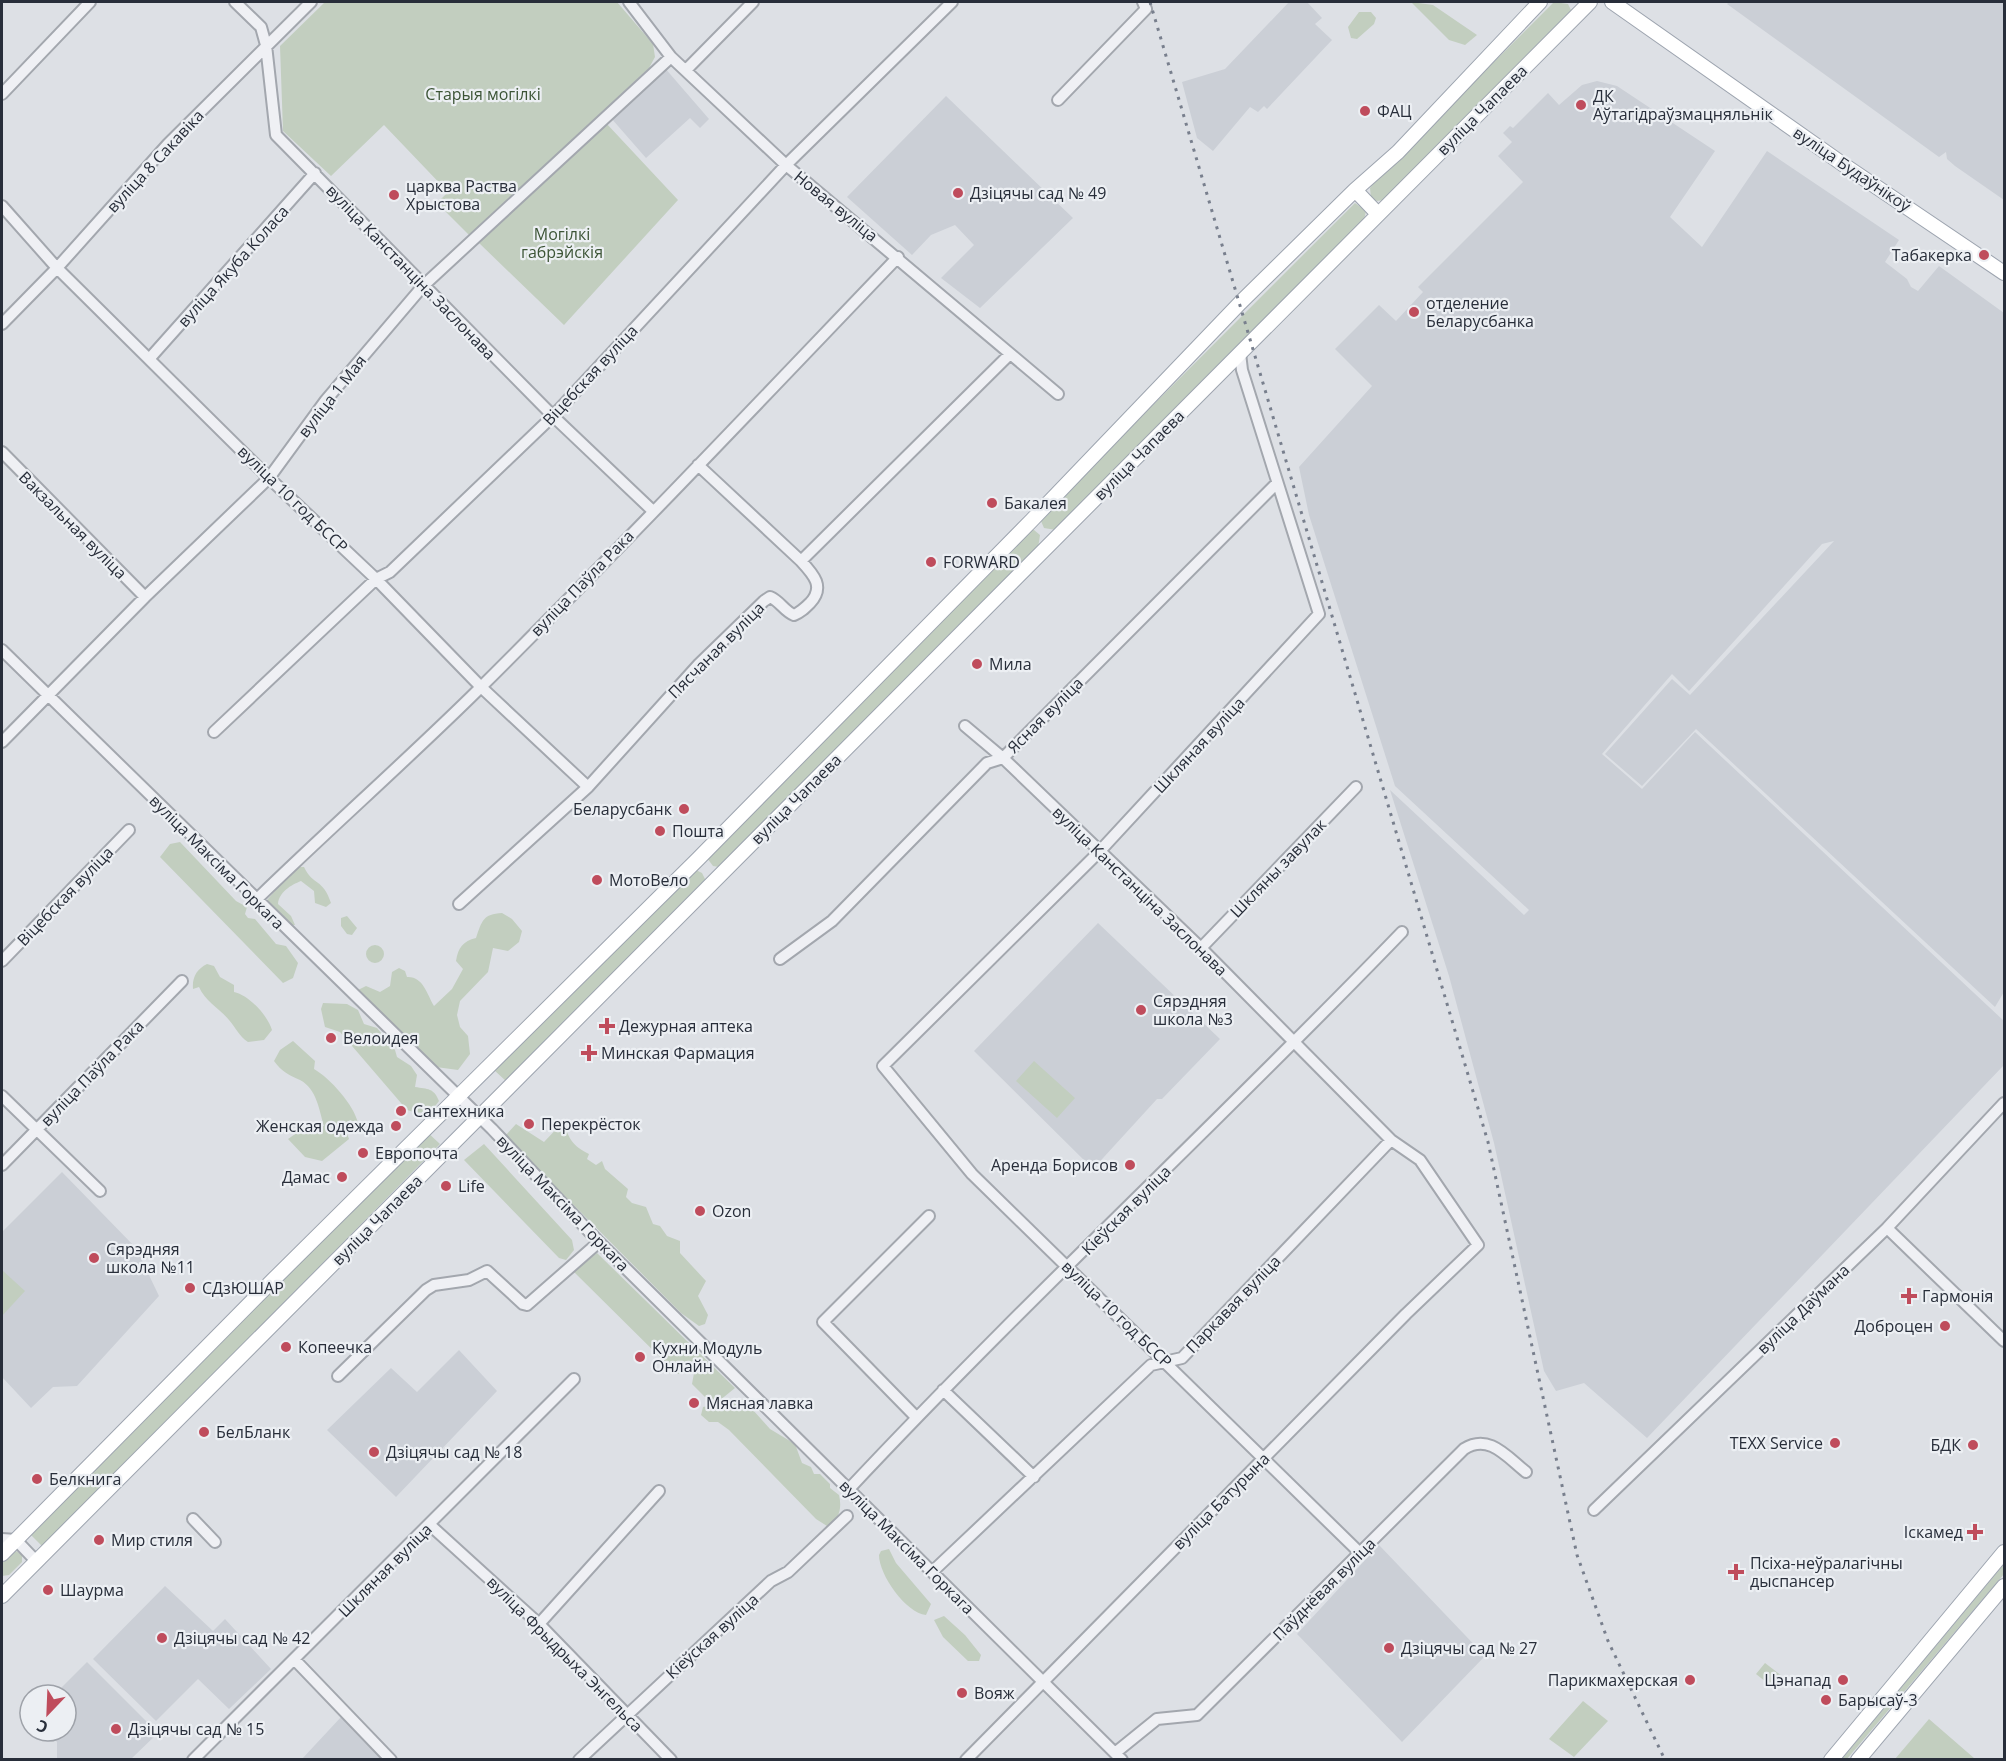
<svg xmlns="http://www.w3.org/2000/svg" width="2006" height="1761" viewBox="0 0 2006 1761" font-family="'Open Sans',sans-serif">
<rect width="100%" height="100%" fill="#dde0e5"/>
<!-- built -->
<path fill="#cbcfd6" d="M1289,2H1307L1322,18L1315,24L1332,40L1267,109L1264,106L1258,112L1250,107L1213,151L1197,138L1182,82L1225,69Z
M1729,2H2004V200L1955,166L1947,159L1946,152L1939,157L1727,4Z
M664,67L709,119L700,128L690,118L646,158L611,118Z
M1597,81L1617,86L1715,151L1670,217L1702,247L1767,151L1899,240L1885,262L1907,279L1911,287L1918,291L1939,266L2004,313V992L1995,1007L1696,729L1642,786L1605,754L1672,679L1690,695L1834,541L1822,544L1689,691L1672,674L1602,754L1642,789L1695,732L2004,1021V1065L1647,1438L1584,1383L1556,1391L1544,1371L1494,1143L1449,976L1390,790L1524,915L1529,910L1395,786L1309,515L1299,467L1372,386L1335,349L1379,305L1396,321L1423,292L1418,287L1523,182L1498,156L1512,142L1503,133L1510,126L1513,128L1548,93L1559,105L1582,85Z
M946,96L1073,218L980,308L941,278L974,245L955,225L931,235L912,255L847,197Z
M1098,923L1220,1039L1162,1099H1157L1093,1169L974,1051Z
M62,1172L136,1248L159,1296L77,1386L53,1387L31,1408L2,1377V1232Z
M459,1350L497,1391L396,1497L327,1430L391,1368L417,1392Z
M1379,1545L1485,1656L1402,1742L1297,1634Z
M165,1586L213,1631L225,1619L271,1669L229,1709L198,1679L156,1721L93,1659Z
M87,1662L158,1733L131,1759H57V1742L48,1731H66V1695H54Z
M342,1716L383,1759L301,1760Z"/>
<!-- green -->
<path fill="#c2cebf" d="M325,2H617L653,44L655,57L649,68L470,236L437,203L448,192L384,125L331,176L283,131L280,46Z
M1411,2L1433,5L1477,35L1465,45L1449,40Z
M1554,2L1568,4L1572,12L1384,200L1377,201L1371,198L1370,188L1378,178Z
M1359,12H1371L1376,18L1374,24L1357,39L1351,38L1348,27Z
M606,123L678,200L564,325L479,243Z
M1355,203L1366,211L1364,220L1056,530L1044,528L1041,521L1044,514Z
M1029,530H1034L1040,535L1038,548L719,867L713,866L707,858Z
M180,842L236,901L247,907L245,914L248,918L255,919L276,944L286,946L298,963L293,978L283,983L160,857L170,844Z
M296,867H304C313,886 323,878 331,903L326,907L315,903L314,891L301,881C291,885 279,892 278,904L291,916L295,925H288L271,910L267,900Z
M696,870L702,873L706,881L507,1082L494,1070Z
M502,913L512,919L522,931L519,942L508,951L493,948L488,972L460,1001L457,1015L460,1027L468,1036L470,1054L458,1070L436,1067L375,1012L358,990L366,986L380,992L390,986L392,972L399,968L405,971L407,977C423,976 427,994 434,1006L452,989L463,969L456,961C458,948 463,941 476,938C482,921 483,914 502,913Z
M347,916L357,928L352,935L347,934L341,926V918Z
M366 954a9 9 0 1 1 18 0a9 9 0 1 1-18 0Z
M207,964L214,966L220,977L234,985V992C249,995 268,1016 272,1030L264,1040L248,1042C239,1036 236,1028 229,1020C220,1009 205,1001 199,987L193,989C192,977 197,969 207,964Z
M323,1003L347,1004L358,1010L364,1024L377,1028L395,1050L397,1057L411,1066L417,1075L415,1087C428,1089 434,1088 439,1101C431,1113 420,1115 407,1110L340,1032L325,1027L321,1009Z
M293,1041L315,1061L314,1069C330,1078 354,1105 358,1123L350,1120L345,1128L349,1139L322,1161L305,1157L288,1139L301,1130L324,1126C319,1110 317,1089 300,1080C289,1075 282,1072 274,1061L280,1050Z
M1034,1061L1075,1098L1057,1118L1016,1081Z
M564,1121C568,1139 573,1146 589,1154L587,1159L596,1165L602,1161L605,1169L628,1189L626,1197L632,1203L646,1207L653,1224L660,1226L667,1236L680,1241V1253L706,1281L698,1296L708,1315L705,1324L699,1326L681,1313L505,1136L516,1124L544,1142Z
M426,1131L440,1144L43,1547L28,1532Z
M484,1144L572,1240L574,1250L566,1260L559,1258L464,1160Z
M597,1253L735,1388L719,1401L705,1397L692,1384L694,1373L677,1374L574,1272Z
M2,1270L25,1291L2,1316Z
M743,1399L770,1429L795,1444L802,1463L811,1467L814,1474H820L830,1484V1488L839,1495C842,1507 840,1520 827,1526L816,1519L729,1430L718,1422H709L701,1415L703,1407Z
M889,1549L896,1563L931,1604L926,1615C906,1613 879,1575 879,1555L881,1551Z
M16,1551L22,1555V1562L9,1575L2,1576V1563Z
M2004,1564V1574L1847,1759H1842Z
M944,1616L965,1635L981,1655L979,1661H968L943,1637L934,1620Z
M1765,1663L1786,1679L1776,1690L1756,1674Z
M1583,1701L1608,1721L1574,1757L1549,1739Z
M1929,1719L1974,1758L1973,1759H1895Z"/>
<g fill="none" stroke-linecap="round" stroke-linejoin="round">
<!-- minor casing -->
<g stroke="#a3a7ae" stroke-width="14">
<path id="minor" d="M235,2L261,27L266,45L276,135L553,416L653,511
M629,2L671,57L786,165L1058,394
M686,70L753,2
M2,94L90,2
M1058,100L1146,9L1143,2
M2,206L57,268L269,478L376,579L481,687L588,787
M2,324L57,268L168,144L311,2
M1240,353L1242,370L1319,614L1099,852L883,1066L972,1174L1360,1553
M150,358L315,173
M2,452L145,597
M698,465L801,561
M2,650L492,1129L599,1242L1122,1760
M965,726L1003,758L1201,948L1391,1140L1420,1160L1478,1245L1406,1314L966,1760
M214,732L376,579L390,572L553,416L786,165L952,2
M2,742L145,597L269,478L326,400L423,286L671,57
M256,900C329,829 406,761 478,690C621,548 759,402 898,257
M459,904L588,787L699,664L764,601L770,597C780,601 784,611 794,615C801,612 804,609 810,603C825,587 814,575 801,561L1009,355
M1201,948L1356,787
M780,959L832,921L987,763L1003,758L1276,484
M2,961L129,830
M2,1096L100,1191
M2,1165L182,981
M1887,1228L2004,1341
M338,1376L426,1290L434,1285L469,1280L487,1271L523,1304L527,1305L599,1242
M943,1390L1034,1477
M916,1417L823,1322L929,1216
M849,1489C1028,1298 1221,1120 1402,932
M1594,1510L1887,1228L2004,1103
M193,1519L215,1542
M430,1525L539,1624L671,1760
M2,1539L16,1540L37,1562
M932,1572L1151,1365L1182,1358L1391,1140
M539,1624L659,1491
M294,1659L391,1760
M1115,1753L1157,1719L1197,1715L1464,1449C1489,1433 1507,1457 1526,1472
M193,1760L574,1379
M579,1760L771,1581L788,1572L847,1516"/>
</g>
<!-- major casing -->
<g stroke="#9da4af" stroke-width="16">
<path id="major" d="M1612,2L1844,165L2004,273
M1355,190L1378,214
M2,1554L274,1279L698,859L1032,520L1240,303L1355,190L1398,152L1540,2
M2,1596L1590,2
M1831,1760L2004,1552
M1858,1760L2004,1586"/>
</g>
<!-- minor -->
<use href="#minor" stroke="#eff0f4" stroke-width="10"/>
<!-- major -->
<use href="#major" stroke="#fff" stroke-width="14"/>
<!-- rail -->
<path stroke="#787f8d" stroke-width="3" stroke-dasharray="3 6" stroke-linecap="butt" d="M1150,2L1488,1142L1577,1555L1608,1641L1665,1760"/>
</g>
<!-- markers -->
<g fill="#bf4c5c" stroke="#eceff3" stroke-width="2">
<circle cx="1581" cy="105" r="6"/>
<circle cx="1365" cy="111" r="6"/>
<circle cx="958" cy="193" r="6"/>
<circle cx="394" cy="195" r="6"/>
<circle cx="1984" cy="255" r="6"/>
<circle cx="1414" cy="312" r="6"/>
<circle cx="992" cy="503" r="6"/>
<circle cx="931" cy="562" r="6"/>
<circle cx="977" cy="664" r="6"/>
<circle cx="684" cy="809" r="6"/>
<circle cx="660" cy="831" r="6"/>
<circle cx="597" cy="880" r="6"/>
<circle cx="1141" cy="1010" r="6"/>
<path d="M604 1017h6v6h6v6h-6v6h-6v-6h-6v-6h6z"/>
<circle cx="331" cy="1038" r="6"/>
<path d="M586 1044h6v6h6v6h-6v6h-6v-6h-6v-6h6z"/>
<circle cx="401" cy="1111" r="6"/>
<circle cx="529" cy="1124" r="6"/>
<circle cx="396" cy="1126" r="6"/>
<circle cx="363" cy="1153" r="6"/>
<circle cx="1130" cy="1165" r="6"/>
<circle cx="342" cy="1177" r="6"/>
<circle cx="446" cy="1186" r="6"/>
<circle cx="700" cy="1211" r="6"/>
<circle cx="94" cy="1258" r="6"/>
<circle cx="190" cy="1288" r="6"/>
<path d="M1906 1287h6v6h6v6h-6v6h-6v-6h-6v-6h6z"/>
<circle cx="1945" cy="1326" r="6"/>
<circle cx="286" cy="1347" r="6"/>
<circle cx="640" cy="1357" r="6"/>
<circle cx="694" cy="1403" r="6"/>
<circle cx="204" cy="1432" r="6"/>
<circle cx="1835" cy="1443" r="6"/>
<circle cx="1973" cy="1445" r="6"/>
<circle cx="374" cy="1452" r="6"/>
<circle cx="37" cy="1479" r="6"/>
<path d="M1972 1523h6v6h6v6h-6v6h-6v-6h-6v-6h6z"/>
<circle cx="99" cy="1540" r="6"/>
<path d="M1733 1563h6v6h6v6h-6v6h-6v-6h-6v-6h6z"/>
<circle cx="48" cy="1590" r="6"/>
<circle cx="162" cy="1638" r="6"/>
<circle cx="1389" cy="1648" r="6"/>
<circle cx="1690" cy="1680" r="6"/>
<circle cx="1843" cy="1680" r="6"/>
<circle cx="962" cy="1693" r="6"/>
<circle cx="1826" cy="1700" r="6"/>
<circle cx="116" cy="1729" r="6"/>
</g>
<g text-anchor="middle" stroke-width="4.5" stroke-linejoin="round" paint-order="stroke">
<!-- park labels -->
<g font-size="16" fill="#3c5436" stroke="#eceff3">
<text x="483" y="100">Старыя могілкі</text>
<text x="562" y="240">Могілкі<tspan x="562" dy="18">габрэйскія</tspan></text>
</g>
<!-- poi labels -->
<g font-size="16" fill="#282e3a" stroke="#eceff3" text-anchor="start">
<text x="1593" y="102">ДК<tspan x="1593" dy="18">Аўтагідраўзмацняльнік</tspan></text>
<text x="1377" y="117">ФАЦ</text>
<text x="406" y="192">царква Раства<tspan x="406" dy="18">Хрыстова</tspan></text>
<text x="970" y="199">Дзіцячы сад № 49</text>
<text x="1972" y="261" text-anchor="end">Табакерка</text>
<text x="1426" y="309">отделение<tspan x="1426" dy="18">Беларусбанка</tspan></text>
<text x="1004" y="509">Бакалея</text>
<text x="943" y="568">FORWARD</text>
<text x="989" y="670">Мила</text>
<text x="672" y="815" text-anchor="end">Беларусбанк</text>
<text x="672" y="837">Пошта</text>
<text x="609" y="886">МотоВело</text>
<text x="1153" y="1007">Сярэдняя<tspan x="1153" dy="18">школа №3</tspan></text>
<text x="619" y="1032">Дежурная аптека</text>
<text x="343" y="1044">Велоидея</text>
<text x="601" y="1059">Минская Фармация</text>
<text x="413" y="1117">Сантехника</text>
<text x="541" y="1130">Перекрёсток</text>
<text x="384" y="1132" text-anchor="end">Женская одежда</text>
<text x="375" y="1159">Европочта</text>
<text x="1118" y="1171" text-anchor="end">Аренда Борисов</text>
<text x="330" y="1183" text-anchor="end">Дамас</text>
<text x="458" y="1192">Life</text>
<text x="712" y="1217">Ozon</text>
<text x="106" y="1255">Сярэдняя<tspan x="106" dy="18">школа №11</tspan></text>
<text x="202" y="1294">СДзЮШАР</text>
<text x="1922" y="1302">Гармонія</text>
<text x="1933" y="1332" text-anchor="end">Доброцен</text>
<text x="298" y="1353">Копеечка</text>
<text x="652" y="1354">Кухни Модуль<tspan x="652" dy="18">Онлайн</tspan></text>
<text x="706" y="1409">Мясная лавка</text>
<text x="216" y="1438">БелБланк</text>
<text x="1823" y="1449" text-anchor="end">TEXX Service</text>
<text x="1961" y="1451" text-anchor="end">БДК</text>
<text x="386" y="1458">Дзіцячы сад № 18</text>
<text x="49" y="1485">Белкнига</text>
<text x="1963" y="1538" text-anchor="end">Іскамед</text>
<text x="111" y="1546">Мир стиля</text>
<text x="1750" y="1569">Псіха-неўралагічны<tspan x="1750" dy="18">дыспансер</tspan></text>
<text x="60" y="1596">Шаурма</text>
<text x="174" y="1644">Дзіцячы сад № 42</text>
<text x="1401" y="1654">Дзіцячы сад № 27</text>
<text x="1678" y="1686" text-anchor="end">Парикмахерская</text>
<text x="1831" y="1686" text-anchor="end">Цэнапад</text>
<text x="974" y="1699">Вояж</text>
<text x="1838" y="1706">Барысаў-3</text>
<text x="128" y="1735">Дзіцячы сад № 15</text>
</g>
<!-- street labels -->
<g font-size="16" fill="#282e3a" stroke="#eceff3">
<text transform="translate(1482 110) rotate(-45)" y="6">вуліца Чапаева</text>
<text transform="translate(155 161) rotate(-47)" y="6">вуліца 8 Сакавіка</text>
<text transform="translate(1852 169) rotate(34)" y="6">вуліца Будаўнікоў</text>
<text transform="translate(836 206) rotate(39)" y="6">Новая вуліца</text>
<text transform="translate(233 266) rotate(-48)" y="6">вуліца Якуба Коласа</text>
<text transform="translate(411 272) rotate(46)" y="6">вуліца Канстанціна Заслонава</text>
<text transform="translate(590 375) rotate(-47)" y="6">Віцебская вуліца</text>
<text transform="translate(332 396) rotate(-52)" y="6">вуліца 1 Мая</text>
<text transform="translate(1139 455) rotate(-45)" y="6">вуліца Чапаева</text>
<text transform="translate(293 499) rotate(44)" y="6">вуліца 10 год БССР</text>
<text transform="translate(73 525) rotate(45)" y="6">Вакзальная вуліца</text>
<text transform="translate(582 583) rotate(-46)" y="6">вуліца Паўла Рака</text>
<text transform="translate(716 650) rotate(-45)" y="6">Пясчаная вуліца</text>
<text transform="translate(1045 715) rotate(-45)" y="6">Ясная вуліца</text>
<text transform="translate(1199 745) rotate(-47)" y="6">Шкляная вуліца</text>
<text transform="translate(796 799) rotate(-45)" y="6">вуліца Чапаева</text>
<text transform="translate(217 862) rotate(45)" y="6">вуліца Максіма Горкага</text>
<text transform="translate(1278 868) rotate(-46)" y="6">Шкляны завулак</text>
<text transform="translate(1140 891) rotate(44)" y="6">вуліца Канстанціна Заслонава</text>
<text transform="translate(65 896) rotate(-46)" y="6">Віцебская вуліца</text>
<text transform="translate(92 1073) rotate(-46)" y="6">вуліца Паўла Рака</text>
<text transform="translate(563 1203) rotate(46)" y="6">вуліца Максіма Горкага</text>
<text transform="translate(1126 1210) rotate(-45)" y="6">Кіеўская вуліца</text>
<text transform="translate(377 1220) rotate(-45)" y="6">вуліца Чапаева</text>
<text transform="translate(1233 1304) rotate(-46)" y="6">Паркавая вуліца</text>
<text transform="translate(1803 1309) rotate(-44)" y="6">вуліца Даўмана</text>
<text transform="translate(1117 1314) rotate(44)" y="6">вуліца 10 год БССР</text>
<text transform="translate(1221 1501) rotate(-45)" y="6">вуліца Батурына</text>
<text transform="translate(907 1547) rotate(45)" y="6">вуліца Максіма Горкага</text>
<text transform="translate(385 1570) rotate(-45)" y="6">Шкляная вуліца</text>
<text transform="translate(1324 1589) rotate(-45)" y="6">Паўднёвая вуліца</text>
<text transform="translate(712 1636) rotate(-42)" y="6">Кіеўская вуліца</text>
<text transform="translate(565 1654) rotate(45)" y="6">вуліца Фрыдрыха Энгельса</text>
</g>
</g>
<!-- border -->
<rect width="2006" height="1761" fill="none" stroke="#282e3a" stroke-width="6"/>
<!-- north arrow -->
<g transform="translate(48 1713) rotate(203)"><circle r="28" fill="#eceff3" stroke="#9ea2a9" stroke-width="1.5"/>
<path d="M0-4.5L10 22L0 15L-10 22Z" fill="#bf4c5c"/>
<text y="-9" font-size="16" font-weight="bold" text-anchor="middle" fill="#282e3a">С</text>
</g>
</svg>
